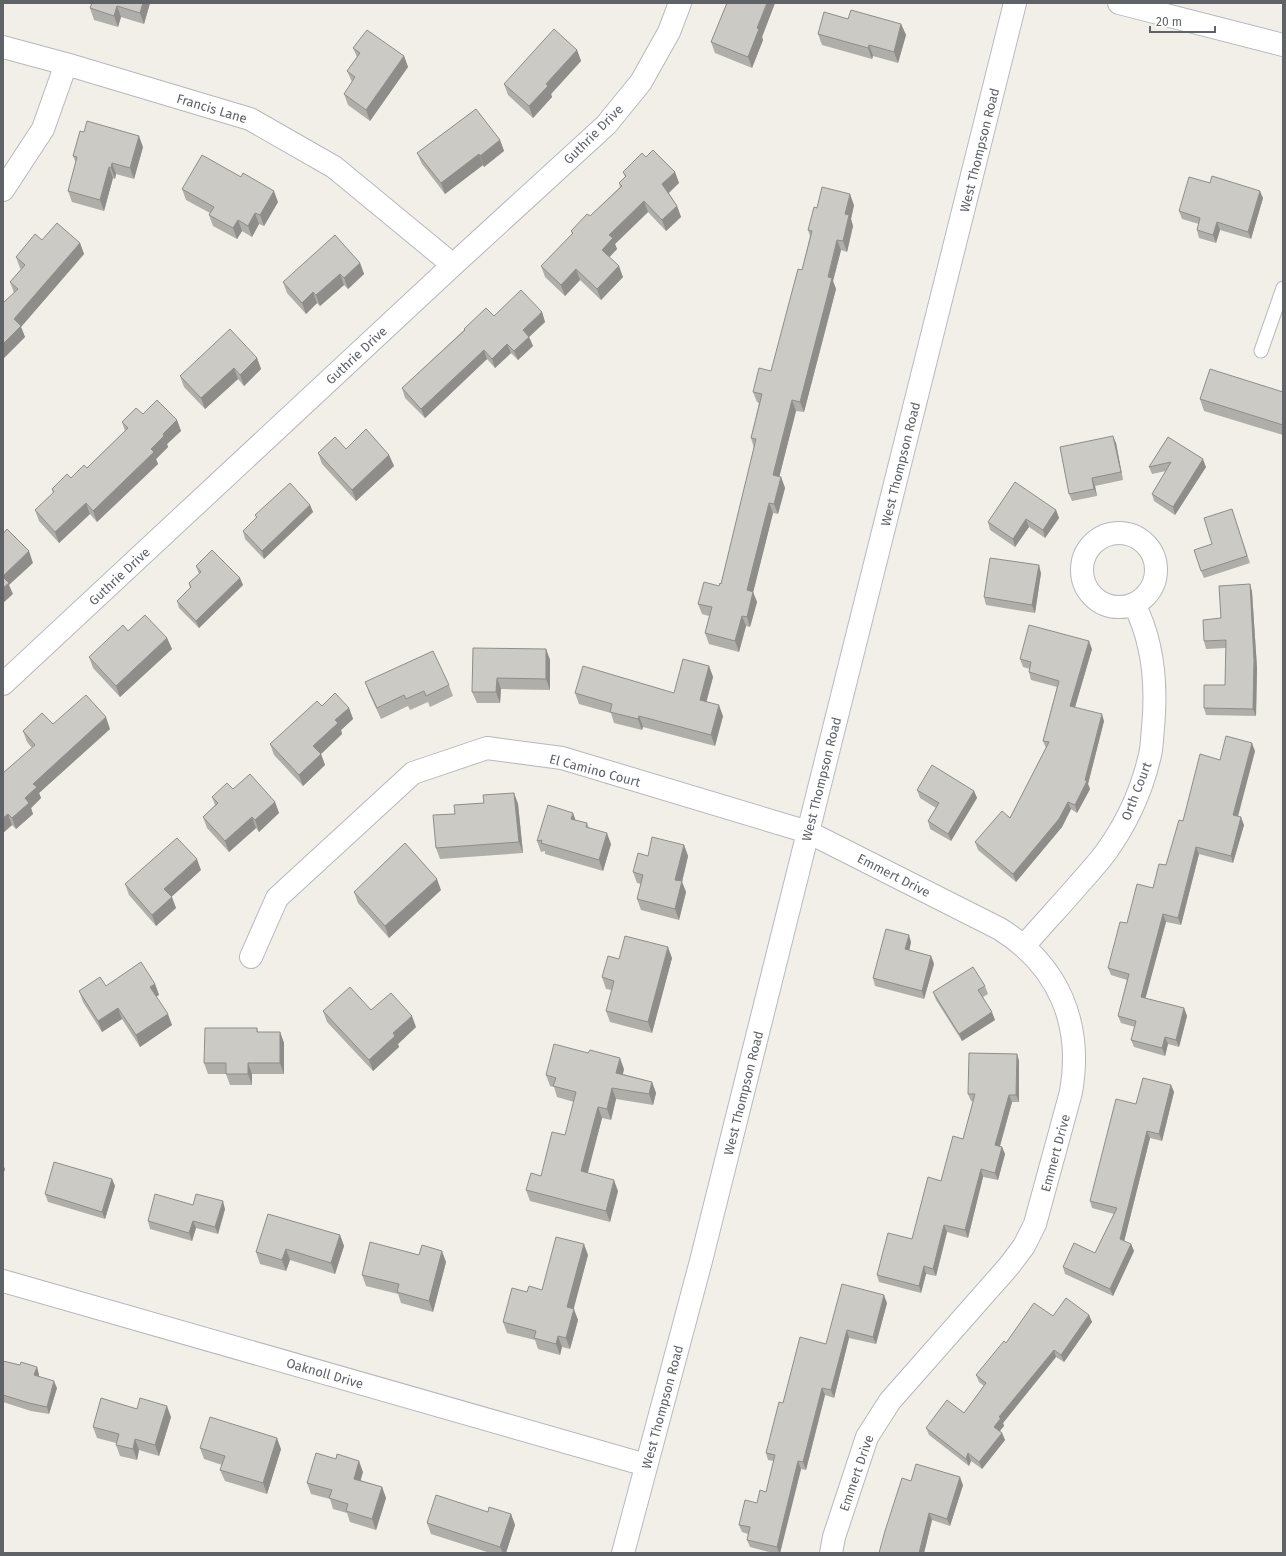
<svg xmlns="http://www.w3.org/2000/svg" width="1286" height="1556" viewBox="0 0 1286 1556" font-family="'Fira Sans',sans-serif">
<rect width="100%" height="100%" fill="#f1efe8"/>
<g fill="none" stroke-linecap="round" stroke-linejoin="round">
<!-- service casing -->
<g stroke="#b5b8bc" stroke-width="15">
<path id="service" d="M1261,351L1283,288"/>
</g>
<!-- minor casing -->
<g stroke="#b5b8bc" stroke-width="24">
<path id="minor" d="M1119,3L1283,45
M3,47L66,64L250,119L334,167L453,265
M3,190L43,129L66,64
M1082 570a37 37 0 1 1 74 0a37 37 0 1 1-74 0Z
M3,684L453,265L606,125L641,82L669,32L680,3
M1024,946C1042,925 1061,905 1079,884C1088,874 1098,863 1106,852C1127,823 1142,790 1150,755C1152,747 1152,737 1153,728C1157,686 1154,643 1134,604
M251,957L277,898L413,773L487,748L562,758L808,832L1000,929C1059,966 1083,1024 1071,1092L1035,1224L1024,1246L1009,1266L890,1401L867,1437L834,1537L831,1553
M3,1281L646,1465"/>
</g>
<!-- secondary casing -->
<g stroke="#b6babf" stroke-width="24">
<path id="secondary" d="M623,1553L701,1261L1015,3"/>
</g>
<!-- service -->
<use href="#service" stroke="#fff" stroke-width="13"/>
<!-- minor -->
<use href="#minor" stroke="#fff" stroke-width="22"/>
<!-- secondary -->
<use href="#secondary" stroke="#fff" stroke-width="22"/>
</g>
<!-- wall -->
<path fill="#afaea9" d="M150,3L144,24L121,17L118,27L94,20L90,8Z
M727,3H775L762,37L763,40L752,68L715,53L711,42Z
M848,19L901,24L906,35L898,63L873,56L872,59L822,45L818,34Z
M353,48L404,56L408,67L370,121L348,105L344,94L352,82L347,71L357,57Z
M577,50L581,61L551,94L552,97L533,118L508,95L504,84Z
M500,140L504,151L484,167L483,165L445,194L422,164L417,153Z
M143,147L134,179L116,174L115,179L113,178L104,211L72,202L68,191L76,163L73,156Z
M646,157L675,172L679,183L669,193L677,206L681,217L666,231L648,212L615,244L617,249L609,257L623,277L601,300L580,280L565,296L545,277L541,266L572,234L571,231L590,216L620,187L619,183L625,177L623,172Z
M1210,183L1263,198L1251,239L1220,230L1216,243L1199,238L1197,230L1199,224L1182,219L1179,211Z
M182,189L278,202L264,226L259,224L252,237L242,231L237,239L213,226L209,215L210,213L186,200Z
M854,205L851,219L853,226L847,252L841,250L833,281L836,289L804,412L796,411L779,477H781L785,488L778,514L773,513L753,592L757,602L750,627L746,626L739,652L709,644L705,633L709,616L702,614L698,604L721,584L754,448L751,438L759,403L757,402L753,392L771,371L802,270L810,236L808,230L817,208Z
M42,240L80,243L84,254L21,327L25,337L3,359L14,293L10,282L21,269L20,268L16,257Z
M360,263L364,274L348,289L344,285L320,306L317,303L306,314L287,293L283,282Z
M542,312L545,322L529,337L533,346L518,360L511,353L495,368L487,359L425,418L405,398L402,388L464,330V329L494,316Z
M257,358L261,369L244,386L238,379L205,409L184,387L180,376Z
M1283,392V435L1204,411L1200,399Z
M143,414L177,420L181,431L167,444L168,447L156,459L158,464L97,522L90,514L59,543L39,521L35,510L53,493L52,489L87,468L125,431L122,422Z
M1168,437L1206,467L1175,515L1154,501L1152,494L1166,471L1152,474L1149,467Z
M1116,443L1123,480L1095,486L1097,496L1072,501L1069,494Z
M346,449L389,455L394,466L356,501L322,464L318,453Z
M310,505L313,512L264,559L245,539L243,531L256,518L255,515Z
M1232,509L1250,563L1204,578L1201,571L1212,544Z
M1056,510L1059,518L1045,538L1029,527L1015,547L990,530L988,522Z
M196,566L240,578L243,585L199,628L179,608L177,601L190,588L189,583L199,574Z
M1041,573L1035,613L986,605L984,597Z
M1250,584L1252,592L1257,668L1256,716L1206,715L1204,708L1225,685L1226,648L1206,649L1204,641L1221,618Z
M128,631L167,638L172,649L120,697L93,668L89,657Z
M546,649L550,660V690L501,689L500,703H477L472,692Z
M1092,649L1075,707L1104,721L1088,784L1090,789L1077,813L1071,809L1062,827L1016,882L978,850L975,842L1010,818L1046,748L1043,741L1057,687L1031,680L1029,672L1030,669L1023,667L1020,659Z
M709,666L713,677L706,702L723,716L715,746L643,727L642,730L614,723L611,713L579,704L575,693H674Z
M365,682L449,685L453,696L430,707L428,702L410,710L408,706L381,719L369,693Z
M322,706L349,708L353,719L341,730L342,734L321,754L325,765L303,786L274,755L270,744Z
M53,724L110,729L39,793L41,798L31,808L33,814L16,829L12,825L3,833V773L32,748L27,742L23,731Z
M1255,751L1238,817L1244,825L1233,863L1199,854L1181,925L1166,922L1145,998L1184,1008L1187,1016L1179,1047L1168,1044L1165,1056L1134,1047L1131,1040L1135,1027L1121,1023L1118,1016L1127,980L1111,975L1108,968L1127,923L1153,888L1166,865L1183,821L1220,760Z
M233,789L275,802L279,813L259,832L256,828L229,852L207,828L203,817L215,805L212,797Z
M917,790L974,791L977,798L951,841L930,829L928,821L936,808L920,798Z
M514,793L518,804L523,853L440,859L436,848L455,814L484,803Z
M575,820L587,823L589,828L611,844L603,871L545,854V851L541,852L537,841Z
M684,845L688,856L682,882L686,892L679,920L641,910L637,899L641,884L637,883L633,872L648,856Z
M201,870L171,897L176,908L156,926L129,895L125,884Z
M441,890L389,938L358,903L354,892Z
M911,942L909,950L931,956L934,964L924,999L875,986L873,978Z
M672,958L652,1033L610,1022L606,1011L612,990L606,989L602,977L619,959Z
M155,984L159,995L156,996L172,1025L140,1047L122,1019L102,1032L83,1002L79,991L106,986Z
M985,986L988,994L983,997L995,1020L962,1041L936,1000L933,992Z
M371,1010L416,1027L398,1044L399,1047L373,1071L327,1022L323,1011Z
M257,1028L258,1032H280L284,1043V1074H252V1085H230L226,1074H208L204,1063Z
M1017,1054L1019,1061V1102H1012L1000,1146L1002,1147L1005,1154L998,1180L983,1177L968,1238L947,1232L936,1276L926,1274L921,1293L879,1282L877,1275L912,1239L941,1181L963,1139L973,1101H971L968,1094Z
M624,1069L623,1074L652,1082L656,1093L653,1105L616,1099L611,1120L602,1118L588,1173L618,1191L610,1222L530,1201L526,1190L541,1176L565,1135L574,1102L557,1097L554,1087L550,1086L546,1075Z
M1171,1085L1174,1092L1162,1141L1150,1138L1124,1241L1131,1244L1134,1251L1113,1296L1065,1274L1063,1267L1095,1253L1114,1214L1092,1208L1090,1201L1136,1104Z
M112,1179L115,1186L105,1219L48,1202L45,1194Z
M193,1205L225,1209L218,1234L196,1228L192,1241L150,1229L148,1221Z
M340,1235L344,1246L335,1274L290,1260L286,1271L260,1264L256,1252Z
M419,1255L446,1262L433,1312L401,1303L398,1294L366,1286L362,1275Z
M588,1255L573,1309L578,1320L570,1349L562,1347L560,1355L538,1349L535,1340L507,1333L503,1322L527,1292L542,1290Z
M887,1303L876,1344L849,1338L834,1398L825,1395L806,1470L801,1469L780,1553H773L750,1547L747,1540L748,1534L742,1532L739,1525L766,1492L774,1461L768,1460L766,1453L826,1344Z
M1089,1315L1092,1322L1064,1362L1056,1357L1003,1423L1004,1426L1000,1431L1002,1433L1005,1440L982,1469L971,1461L969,1466L929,1435L926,1428L964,1413L984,1386L979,1382L976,1375L1006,1343L1053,1316Z
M3,1361L20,1365L37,1367L39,1375V1376L57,1388L49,1414L31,1411L3,1402Z
M171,1417L159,1456L139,1450L137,1460L120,1456L116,1445V1443L97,1438L93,1427Z
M200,1448L281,1449L267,1494L225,1481L220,1470L222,1465L204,1459Z
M363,1472L360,1480L382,1487L386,1498L376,1530L350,1522L347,1513L333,1509L330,1499L311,1494L307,1483Z
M911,1481L963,1485L950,1526L932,1520L924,1553H879Z
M488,1512L511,1514L515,1525L506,1553H490L431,1534L427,1523Z"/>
<!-- shaded-wall -->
<path fill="#8f8d8a" d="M143,3H150L144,24L140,13Z
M767,3H775L762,37L763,40L752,68L748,57L757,28Z
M117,6L121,17L118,27L114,16Z
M901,24L906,35L898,63L894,52Z
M869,45L873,56L872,59L868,48Z
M577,50L581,61L551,94L552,97L533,118L529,106L546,84Z
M404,56L408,67L370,121L366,110Z
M139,136L143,147L134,179L130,168Z
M500,140L504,151L484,167L480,156Z
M479,154L483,165L445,194L441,183Z
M112,163L116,174L115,179L111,168Z
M109,167L113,178L104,211L100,200Z
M675,172L679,183L666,195L662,184Z
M274,191L278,202L264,226L260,215Z
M1260,191L1263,198L1251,239L1248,232Z
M850,194L854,205L851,219L853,226L847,252L843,241L845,214Z
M644,201L648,212L615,244L617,249L606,261L602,250L609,235Z
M677,206L681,217L666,231L662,220Z
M255,213L259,224L252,237L248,226Z
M238,220L242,231L237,239L233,228Z
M1217,222L1220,230L1216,243L1213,235Z
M837,240L841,250L833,281L836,289L804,412L800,402Z
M80,243L84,254L21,327L25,337L3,359V344L14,319Z
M360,263L364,274L348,289L344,278Z
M619,266L623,277L601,300L597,289Z
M576,269L580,280L565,296L561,285Z
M340,274L344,285L320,306L316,295Z
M313,292L317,303L306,314L302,303Z
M542,312L545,322L529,337L533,346L518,360L514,351L523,330Z
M507,344L511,353L495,368L492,359Z
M484,350L487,359L425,418L421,409Z
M257,358L261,369L244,386L240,375Z
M234,368L238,379L205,409L201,398Z
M792,400L796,411L777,486L773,475Z
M177,420L181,431L167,444L168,447L156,459L158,464L97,522L93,511L151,449L163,434Z
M1113,436L1116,443L1123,480L1121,472Z
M389,455L394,466L356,501L352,490Z
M1203,459L1206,467L1175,515L1173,507Z
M781,477L785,488L778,514L774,504Z
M1092,478L1095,486L1097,496L1094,489Z
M86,503L90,514L59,543L55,532Z
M769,503L773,513L751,601L747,590Z
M310,505L313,512L264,559L262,551Z
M1056,510L1059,518L1045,538L1043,530Z
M1026,519L1029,527L1015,547L1013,539Z
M29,551L33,563L9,585L13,594L3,603V576Z
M1039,565L1041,573L1035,613L1032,605Z
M240,578L243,585L199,628L196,621Z
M1250,584L1252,592L1257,668L1256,716L1253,709Z
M753,592L757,602L750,627L747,617Z
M742,616L746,626L739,652L735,641Z
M167,638L172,649L120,697L116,686Z
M1089,641L1092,649L1073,714L1070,706Z
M546,649L550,660V690L546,679Z
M709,666L713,677L704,711L700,700Z
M497,678L501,689L500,703L496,692Z
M719,705L723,716L715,746L711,735Z
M349,708L353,719L341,730L342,734L321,754L325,765L303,786L299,775L313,746L335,720Z
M1102,714L1104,721L1088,784L1090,789L1077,813L1075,805L1085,780Z
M639,716L643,727L642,730L638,719Z
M106,717L110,729L39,793L41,798L31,808L33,814L16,829L12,818L33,784Z
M1252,743L1255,751L1236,823L1233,815Z
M974,791L977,798L951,841L948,834Z
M514,793L518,804L523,853L519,842Z
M275,802L279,813L259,832L255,820Z
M1068,802L1071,809L1062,827L1016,882L1013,874Z
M573,813L577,824L571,819Z
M8,814L12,825L3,833V818Z
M252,817L256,828L229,852L225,841Z
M1241,817L1244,825L1233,863L1231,856Z
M607,833L611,844L603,871L599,860Z
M684,845L688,856L682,882L686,892L679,920L675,909V880Z
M1196,847L1199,854L1181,925L1178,918Z
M197,859L201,870L168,900L164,889Z
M437,879L441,890L389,938L385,926Z
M172,897L176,908L156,926L152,915Z
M1163,914L1166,922L1144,1004L1141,997Z
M909,935L911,942L908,957L905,949Z
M668,947L672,958L652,1033L648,1022Z
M931,956L934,964L924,999L922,991Z
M155,984L159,995L154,998L150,987Z
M118,1008L122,1019L102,1032L98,1021Z
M1184,1008L1187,1016L1179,1047L1176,1040Z
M992,1012L995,1020L962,1041L959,1034Z
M168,1014L172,1025L140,1047L136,1035Z
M412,1016L416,1027L398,1044L399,1047L373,1071L369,1060L393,1033Z
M280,1032L284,1043V1074L280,1063Z
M1165,1037L1168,1044L1165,1056L1162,1048Z
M1017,1054L1019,1061V1102L1016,1095Z
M620,1058L624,1069L620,1084L616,1073Z
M248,1063L252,1074V1085L248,1074Z
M652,1082L656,1093L653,1105L649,1094Z
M1171,1085L1174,1092L1162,1141L1159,1134Z
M612,1088L616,1099L611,1120L607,1109Z
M1009,1095L1012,1102L998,1153L995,1145Z
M598,1107L602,1118L585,1182L581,1171Z
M1147,1131L1150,1138L1123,1246L1120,1239Z
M1002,1147L1005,1154L998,1180L995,1173Z
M3,1165L5,1169L3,1175Z
M981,1169L983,1177L968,1238L965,1230Z
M112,1179L115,1186L105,1219L102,1212Z
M614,1180L618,1191L610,1222L606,1211Z
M223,1201L225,1209L218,1234L215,1227Z
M193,1221L196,1228L192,1241L189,1233Z
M944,1225L947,1232L936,1276L933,1269Z
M340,1235L344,1246L335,1274L331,1263Z
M584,1244L588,1255L571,1319L567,1307Z
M1131,1244L1134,1251L1113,1296L1110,1289Z
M286,1249L290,1260L286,1271L282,1260Z
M442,1251L446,1262L433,1312L429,1301Z
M924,1266L926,1274L921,1293L919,1286Z
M884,1295L887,1303L876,1344L873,1337Z
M574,1309L578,1320L570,1349L566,1338Z
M1089,1315L1092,1322L1064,1362L1061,1355Z
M847,1330L849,1338L834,1398L831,1390Z
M558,1336L562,1347L560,1355L556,1344Z
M1054,1350L1056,1357L1003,1423L1004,1426L997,1434L994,1427L999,1417Z
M37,1367L39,1375L37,1382L34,1375Z
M54,1381L57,1388L49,1414L47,1407Z
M822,1388L825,1395L806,1470L803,1462Z
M167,1406L171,1417L159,1456L155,1445Z
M1002,1433L1005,1440L982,1469L979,1462Z
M277,1438L281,1449L267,1494L263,1483Z
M135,1439L139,1450L137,1460L133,1449Z
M968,1453L971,1461L969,1466L966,1459Z
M359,1461L363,1472L358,1490L354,1479Z
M798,1461L801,1469L780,1553H779L777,1547Z
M960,1477L963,1485L950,1526L947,1519Z
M382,1487L386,1498L376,1530L372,1519Z
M929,1513L932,1520L924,1553H919Z
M511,1514L515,1525L506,1553H503L500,1547Z"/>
<!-- building -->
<path fill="#cccac5" stroke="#8f8d8a" d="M92,3H143L140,13L117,6L114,16L90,8Z
M727,3H767L757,28L759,29L748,57L711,42Z
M851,10L901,24L894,52L869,45L868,48L818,34L824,12L848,19Z
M554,29L577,50L546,84L548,86L529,106L504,84Z
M367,30L404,56L366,110L344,94L355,77L347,71L360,53L353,48Z
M476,109L500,140L480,156L479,154L441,183L417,153Z
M87,121L139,136L130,168L112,163L111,168L109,167L100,200L68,191L77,157L73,156L80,131L84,132Z
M653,150L675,172L662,184L677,206L662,220L644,201L609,235L613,238L602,250L619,266L597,289L576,269L561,285L541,266L573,233L571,231L587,214L590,216L622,186L619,183L626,176L623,172L642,153L646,157Z
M202,155L241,177L243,173L274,191L260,215L255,213L248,226L238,220L233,228L209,215L214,207L182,189Z
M1212,176L1260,191L1248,232L1217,222L1213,235L1197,230L1200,218L1179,211L1189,177L1210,183Z
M822,187L850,194L845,214L849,215L843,241L837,240L828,277L832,278L800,402L792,400L773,475L781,477L774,504L769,503L747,590L753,592L747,617L742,616L735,641L705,633L712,607L698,604L704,582L719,586L720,583L721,584L756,439L751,438L762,394L753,392L759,368L771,371L798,269L802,270L812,231L808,230L814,207L817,208Z
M57,223L80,243L14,319L21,326L3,344V303L18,289L10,282L25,265L16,257L35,234L42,240Z
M335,235L360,263L344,278L340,274L316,295L313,292L302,303L283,282Z
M521,290L542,312L523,330L529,337L514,351L507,344L492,359L484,350L421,409L402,388L465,330L464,329L486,308L494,316Z
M230,329L257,358L240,375L234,368L201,398L180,376Z
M1210,369L1283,392V425L1200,399Z
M157,400L177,420L163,434L164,436L151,449L154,452L93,511L86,503L55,532L35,510L54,492L52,489L67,474L71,478L84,465L87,468L128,428L122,422L136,408L143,414Z
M366,429L389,455L352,490L318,453L335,437L346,449Z
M1113,436L1121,472L1092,478L1094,489L1069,494L1060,447Z
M1168,437L1203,459L1173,507L1152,494L1171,462L1149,467Z
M1015,482L1056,510L1043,530L1026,519L1013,539L988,522Z
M290,483L310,505L262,551L243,531L257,517L255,515Z
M1232,509L1247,556L1201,571L1194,550L1212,544L1204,518Z
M7,529L29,551L3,576V534Z
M212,550L240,578L196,621L177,601L191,587L189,583L201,572L196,566Z
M990,558L1039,565L1032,605L984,597Z
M3,577L9,583L3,588Z
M1250,584L1254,660L1253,709L1204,708V685H1225L1226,640L1204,641L1203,620L1221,618L1219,586Z
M145,615L167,638L116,686L89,657L123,625L128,631Z
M1029,625L1089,641L1070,706L1102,714L1085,780L1087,781L1075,805L1068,802L1059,819L1013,874L975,842L1002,811L1010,818L1049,742L1043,741L1059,681L1029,672L1031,662L1020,659Z
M473,648L546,649V679L497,678L496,692H472Z
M433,651L449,685L426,696L424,691L406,699L404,695L377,708L365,682Z
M683,659L709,666L700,700L719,705L711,735L639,716L638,719L610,712L612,704L575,693L583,666L674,693Z
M335,693L349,708L335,720L338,723L313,746L321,754L299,775L270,744L317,701L322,706Z
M86,695L106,717L33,784L37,787L25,798L29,803L12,818L8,814L3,818V773L35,745L23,731L42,713L53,724Z
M1226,736L1252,743L1233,815L1241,817L1231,856L1196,847L1178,918L1163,914L1141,997L1184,1008L1176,1040L1165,1037L1162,1048L1131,1040L1136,1021L1118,1016L1129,974L1108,968L1120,922L1127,923L1137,884L1153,888L1159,864L1166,865L1179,820L1183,821L1200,754L1220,760Z
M932,765L974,791L948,834L928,821L939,803L917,790Z
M250,774L275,802L255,820L252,817L225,841L203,817L218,803L212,797L227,783L233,789Z
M514,793L519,842L436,848L433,815L455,814L454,805L484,803L483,795Z
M548,805L573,813L571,819L587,823L586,827L607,833L599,860L541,843L542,840L537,841Z
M652,837L684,845L675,880L682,881L675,909L637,899L643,875L633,872L638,853L648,856Z
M177,838L197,859L164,889L172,897L152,915L125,884Z
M405,843L437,879L385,926L354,892Z
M886,929L909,935L905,949L931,956L922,991L873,978Z
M625,936L668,947L648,1022L606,1011L614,981L602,977L608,956L619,959Z
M141,962L155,984L150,987L168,1014L136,1035L118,1008L98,1021L79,991L100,977L106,986Z
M973,967L985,986L978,990L992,1012L959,1034L933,992Z
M350,987L371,1010L391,993L412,1016L393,1033L395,1036L369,1060L323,1011Z
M205,1028H257V1032H280V1063H248V1074H226V1063H204Z
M554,1044L588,1053L590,1050L620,1058L616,1073L652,1082L649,1094L612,1088L607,1109L598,1107L581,1171L614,1180L606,1211L526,1190L531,1173L541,1176L552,1132L565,1135L576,1092L553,1086L556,1078L546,1075Z
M969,1053L1017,1054L1016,1095H1009L995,1145L1002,1147L995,1173L981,1169L965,1230L944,1225L933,1269L924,1266L919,1286L877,1275L888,1233L912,1239L928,1177L941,1181L953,1136L963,1139L975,1094H968Z
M1143,1078L1171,1085L1159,1134L1147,1131L1120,1239L1131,1244L1110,1289L1063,1267L1074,1243L1095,1253L1117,1208L1090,1201L1116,1099L1136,1104Z
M54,1162L112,1179L102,1212L45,1194Z
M155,1194L193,1205L196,1194L223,1201L215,1227L193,1221L189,1233L148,1221Z
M268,1214L340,1235L331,1263L286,1249L282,1260L256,1252Z
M556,1237L584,1244L567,1307L574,1309L566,1338L558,1336L556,1344L534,1338L536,1331L503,1322L512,1288L527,1292L529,1286L542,1290Z
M370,1242L419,1255L422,1245L442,1251L429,1301L397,1292L399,1284L362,1275Z
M842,1284L884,1295L873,1337L847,1330L831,1390L822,1388L803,1462L798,1461L777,1547L747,1540L750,1527L739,1525L745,1500L757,1503L760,1490L766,1492L775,1455L766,1453L779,1402L783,1403L800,1337L826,1344Z
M1066,1298L1089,1315L1061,1355L1054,1350L999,1417L1001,1418L994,1427L1002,1433L979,1462L968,1453L966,1459L926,1428L947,1400L964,1413L986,1383L976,1375L1004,1341L1006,1343L1034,1303L1053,1316Z
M3,1361L20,1365L21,1362L37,1367L34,1375L54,1381L47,1407L29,1403L3,1395Z
M101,1398L137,1409L140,1398L167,1406L155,1445L135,1439L133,1449L116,1445L119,1434L93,1427Z
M210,1417L277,1438L263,1483L220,1470L225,1456L200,1448Z
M316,1453L336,1459L337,1454L359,1461L354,1479L382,1487L372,1519L346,1511L348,1504L329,1498L332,1490L307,1483Z
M916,1464L960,1477L947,1519L929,1513L919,1553H879L885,1531L902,1478L911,1481Z
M436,1495L488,1512L489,1507L511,1514L500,1547L427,1523Z"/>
<g text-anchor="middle" stroke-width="3" stroke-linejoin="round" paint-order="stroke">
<!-- street labels -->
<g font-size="13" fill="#5f6368" stroke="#fff">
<text transform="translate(212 108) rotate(17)" y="5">Francis Lane</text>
<text transform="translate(593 134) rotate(-45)" y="5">Guthrie Drive</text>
<text transform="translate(979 150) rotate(-76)" y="5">West Thompson Road</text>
<text transform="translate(356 355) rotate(-43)" y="5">Guthrie Drive</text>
<text transform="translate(900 464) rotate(-76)" y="5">West Thompson Road</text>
<text transform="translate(119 576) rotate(-43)" y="5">Guthrie Drive</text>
<text transform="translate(595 770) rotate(15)" y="5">El Camino Court</text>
<text transform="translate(821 779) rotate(-76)" y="5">West Thompson Road</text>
<text transform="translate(1136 791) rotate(-69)" y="5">Orth Court</text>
<text transform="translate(894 875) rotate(27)" y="5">Emmert Drive</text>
<text transform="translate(743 1093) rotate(-76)" y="5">West Thompson Road</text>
<text transform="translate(1055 1153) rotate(-75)" y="5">Emmert Drive</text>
<text transform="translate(325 1373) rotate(16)" y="5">Oaknoll Drive</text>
<text transform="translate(662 1407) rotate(-75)" y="5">West Thompson Road</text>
<text transform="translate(856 1473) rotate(-71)" y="5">Emmert Drive</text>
</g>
</g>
<!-- border -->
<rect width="1286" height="1556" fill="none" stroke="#5f6368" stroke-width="8"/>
<!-- scale -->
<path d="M1150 26v6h65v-6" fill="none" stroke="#5f6368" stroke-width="2"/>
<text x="1156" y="26" font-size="12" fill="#5f6368" stroke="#ffffff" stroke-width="3" paint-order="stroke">20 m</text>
</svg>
